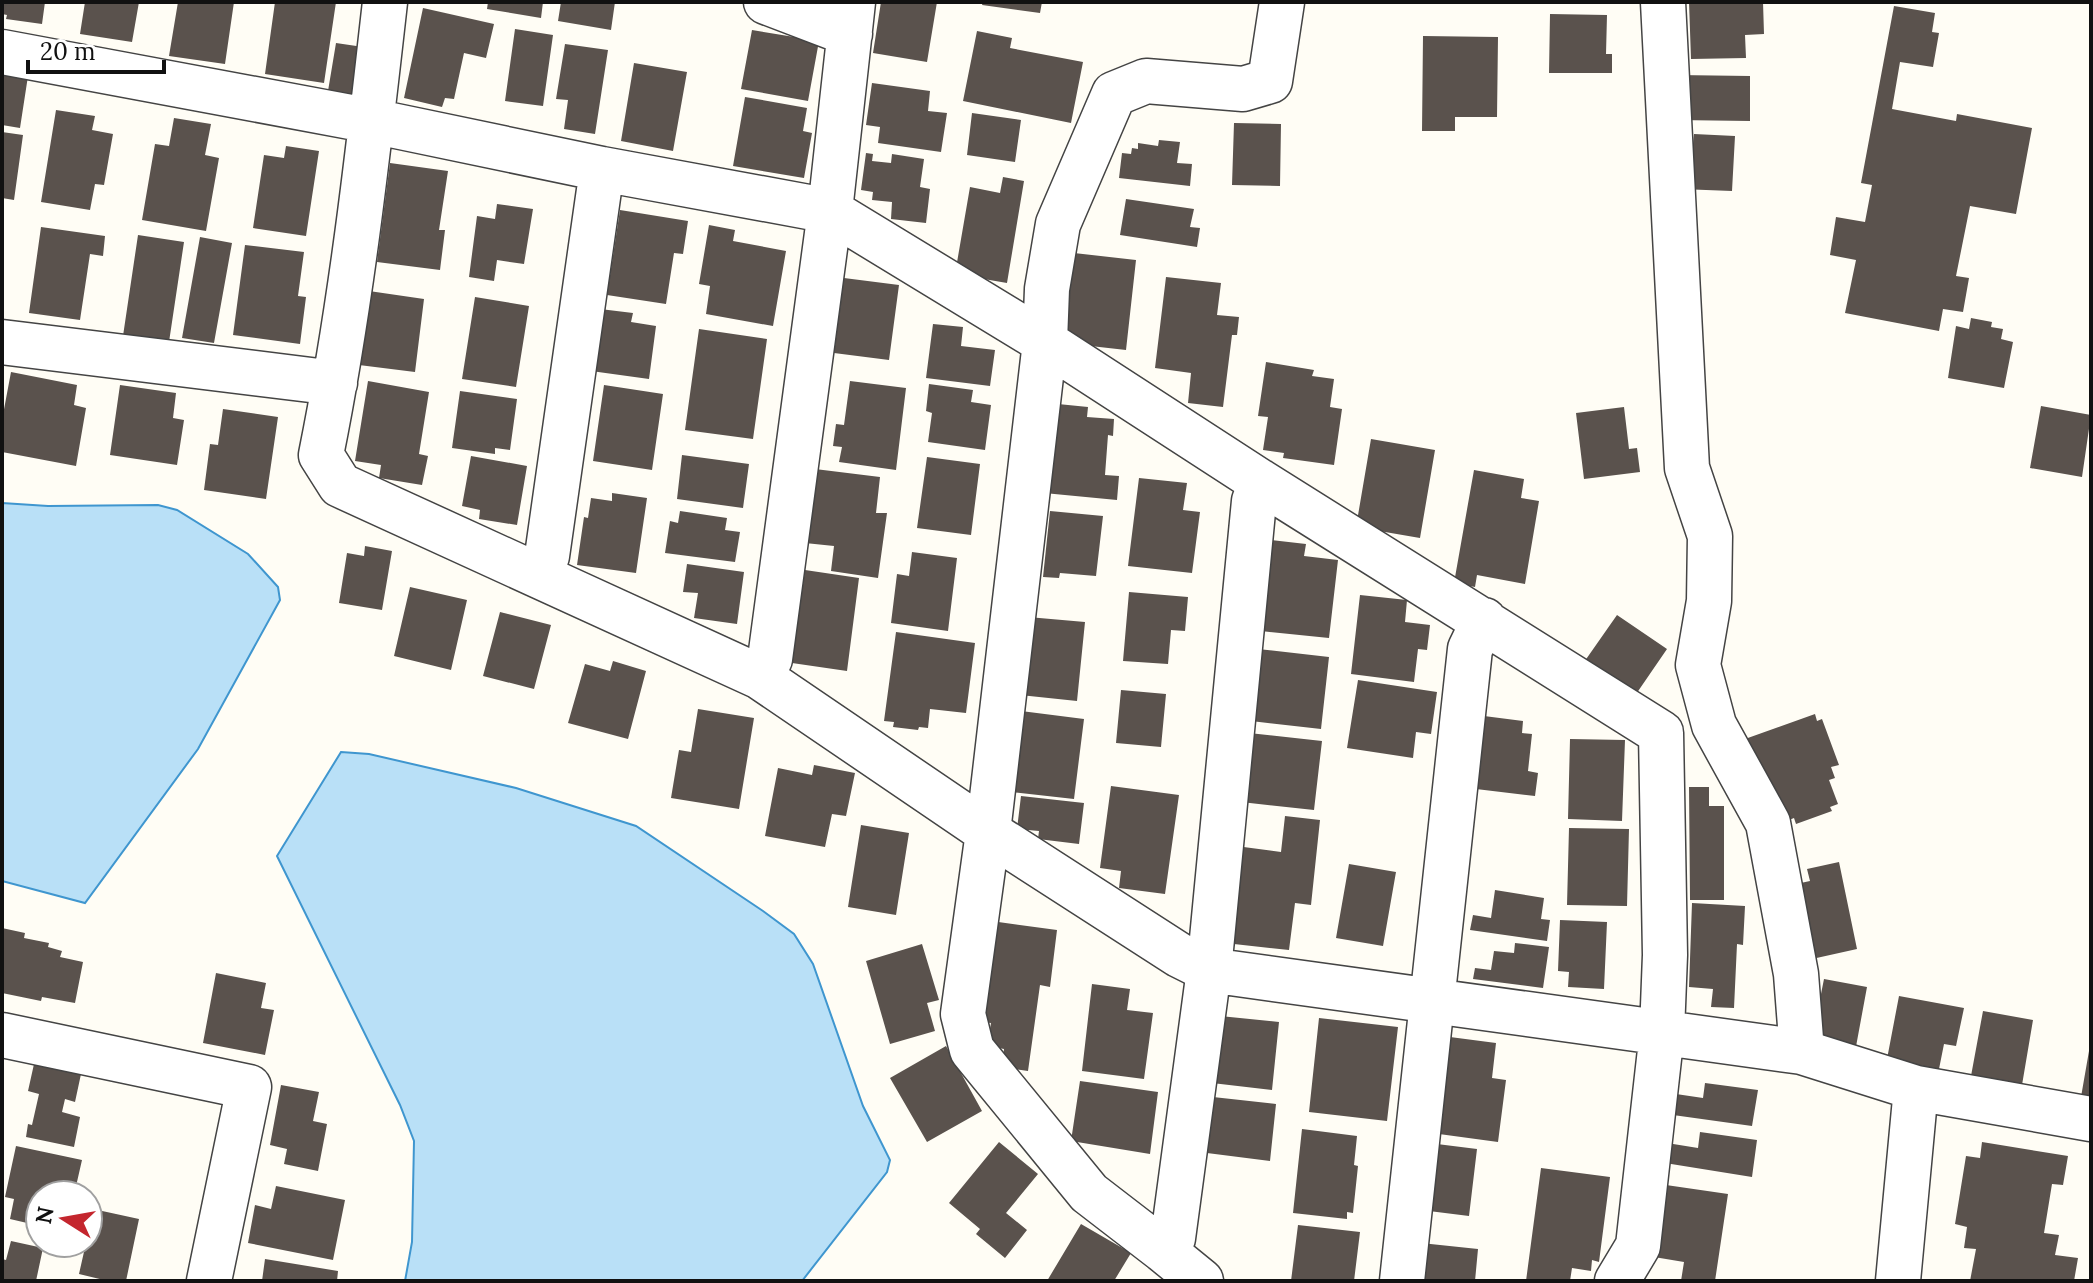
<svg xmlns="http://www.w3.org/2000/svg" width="2093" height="1283" viewBox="0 0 2093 1283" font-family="Lora,serif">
<rect width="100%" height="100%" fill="#fffdf5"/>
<!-- water -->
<path fill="#b9e0f7" stroke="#3f96cf" stroke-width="2" d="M2,503L48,506L158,505L177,510L248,554L278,587L280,600L198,749L85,903L2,881Z
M341,752L369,754L516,788L636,826L763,911L794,934L813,964L863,1106L890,1160L887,1172L802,1281H405L412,1242L414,1141L400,1105L277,856Z"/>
<!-- building -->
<path fill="#5a524d" d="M2,2H45L42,24L6,19L7,15L2,14Z
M85,2H139L132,42L80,34Z
M178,2H234L225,64L169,56Z
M275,2H336L324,83L265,74Z
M488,2H543L541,18L487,9Z
M561,2H615L611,30L558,21Z
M881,2H937L927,62L873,53Z
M983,2H1042L1040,13L982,5Z
M1689,2H1763L1764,34L1745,35L1746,58L1691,59Z
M1894,6L1935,13L1932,32L1939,33L1933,67L1900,62L1892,109L1956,121L1957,114L2032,128L2016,214L1970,206L1956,276L1969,278L1963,312L1943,309L1939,331L1845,313L1856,260L1830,255L1836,217L1865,222L1872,185L1861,183Z
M423,8L494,24L486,58L464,53L454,99L445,98L442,107L404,98Z
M1550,14L1607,15L1606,54H1612V73H1549Z
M515,29L553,35L543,106L505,101Z
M752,30L819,41L808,101L741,89Z
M977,31L1012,38L1010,48L1083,62L1071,123L963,101Z
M1423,36L1498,37L1497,117H1455V131H1422Z
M336,43L370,48L363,97L328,91Z
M565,44L608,50L595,134L564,129L568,100L556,99Z
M634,63L687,72L673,151L621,141Z
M2,72L28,76L20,128L2,125Z
M1677,75L1750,76V121L1676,120Z
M872,83L930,91L928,111L947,113L941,152L878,143L880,127L866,125Z
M745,97L807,108L803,131L812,133L804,178L733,166Z
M56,110L95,116L92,130L113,134L104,185L95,184L90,210L41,202Z
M972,113L1021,120L1015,162L967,155Z
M174,118L211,124L205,155L219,158L206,231L142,220L155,144L169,146Z
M1234,123L1281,124L1280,186L1232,185Z
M2,132L23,135L14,200L2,198Z
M1694,134L1735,136L1732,191L1680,189L1692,154Z
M1159,140L1180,142L1177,163L1192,164L1190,186L1119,178L1122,153L1131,154L1132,148L1138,149V143L1158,146Z
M286,146L319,151L306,236L253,228L264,155L284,158Z
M866,153L873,154L872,161L891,163L892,154L924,159L920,187L930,189L926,223L891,219L892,202L872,200L873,192L861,190Z
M390,163L448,171L439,230H445L440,270L377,262Z
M1003,177L1024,181L1007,283L955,274L970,187L1000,193Z
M1126,199L1194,209L1190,227L1200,228L1197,247L1120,235Z
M497,204L533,209L524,264L497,260L494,281L469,277L477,216L495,219Z
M620,210L688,221L683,254L674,253L666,304L607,295Z
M709,225L735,230L733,241L786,251L773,326L706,314L710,286L699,284Z
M41,227L105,236L103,256L90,254L80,320L29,313Z
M138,235L184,242L169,342L123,336Z
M200,237L232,243L214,343L182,338Z
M245,245L304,252L298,296L306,297L300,344L233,335Z
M1074,253L1136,260L1126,350L1064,343Z
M1166,277L1221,283L1217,315L1239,317L1237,335H1232L1223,407L1188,403L1191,373L1155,368Z
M844,278L899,285L889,360L834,353Z
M369,291L424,299L415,372L359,365Z
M475,297L529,306L516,387L462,379Z
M600,309L633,313L631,322L656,326L649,379L591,371Z
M1971,318L1992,322L1991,327L2003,329L2001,339L2013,342L2004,388L1948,378L1956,326L1969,329Z
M933,324L963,327L961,346L995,350L990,386L926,378Z
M699,329L767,339L753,439L685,430Z
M1266,362L1314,370L1312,376L1334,379L1330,407L1342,409L1334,465L1283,458L1284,453L1263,450L1268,417L1258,416Z
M11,372L77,385L74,405L86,408L76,466L2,452V420Z
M368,381L429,392L419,454L428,456L422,485L379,478L381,465L355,461Z
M850,381L906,388L896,470L839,462L842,447L833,446L836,424L844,425Z
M929,384L973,390L971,402L991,405L985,450L928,442L932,413L926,411Z
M120,385L176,393L173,418L184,420L177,465L110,455Z
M604,385L663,394L652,470L593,461Z
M460,391L517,399L510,450L495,448V454L452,448Z
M1058,404L1088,407L1087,417L1114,419L1113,436L1108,435L1105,475L1119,476L1117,500L1044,493Z
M2041,406L2091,415L2082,477L2030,468Z
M1624,407L1629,449L1637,448L1640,472L1584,479L1576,413Z
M223,409L278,417L266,499L204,490L210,444L218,445Z
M1371,439L1435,450L1420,538L1356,527Z
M682,455L749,464L743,508L677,499Z
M471,456L527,466L517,525L479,519L480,510L462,506Z
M927,457L980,464L971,535L917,528Z
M815,469L880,477L876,513H887L878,578L831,571L834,546L805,543Z
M1474,470L1524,479L1521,498L1539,501L1525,584L1477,575L1475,587L1454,583Z
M1139,478L1187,483L1183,510L1200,512L1192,573L1128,566Z
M612,493L647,498L636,573L577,565L584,517L588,518L591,498L612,501Z
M680,511L727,518L725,530L740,532L735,562L665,553L670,521L678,523Z
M1050,511L1103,516L1096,576L1060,573L1059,578L1043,577Z
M1271,540L1306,544L1304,556L1338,560L1329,638L1261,631Z
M365,546L392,551L382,610L339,603L347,553L364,556Z
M912,552L957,558L948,631L891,623L897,574L909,576Z
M687,564L744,572L737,624L694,618L698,593L683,592Z
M805,570L859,578L847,671L792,663Z
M410,587L467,600L451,670L394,656Z
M1129,592L1188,597L1185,631L1171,630L1168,664L1123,661Z
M1360,595L1407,600L1405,622L1430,625L1427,650L1418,649L1414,682L1351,674Z
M500,612L551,625L534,689L483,676Z
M1617,615L1667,649L1632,700L1582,665Z
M1028,617L1085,622L1077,701L1020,695Z
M896,632L975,643L966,713L930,709L928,728L919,727L918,730L893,727L894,722L884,721Z
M1258,649L1329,657L1321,729L1251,721Z
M613,661L646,671L628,739L568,723L585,664L610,671Z
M1358,680L1437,692L1431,734L1416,732L1413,758L1347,748Z
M1121,690L1166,694L1161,747L1116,743Z
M698,709L754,718L739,809L671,798L679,750L691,752Z
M1021,711L1084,719L1074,799L1011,792Z
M1815,714L1817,721L1822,719L1839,765L1831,767L1835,778L1829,780L1838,804L1830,807L1832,811L1796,824L1794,818L1784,822L1745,739Z
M1484,716L1523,721L1522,733L1532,734L1528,771L1538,773L1535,796L1476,789Z
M1249,733L1322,741L1314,810L1241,802Z
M1570,739L1625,740L1622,821L1568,819Z
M814,765L855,773L846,816L832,814L825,847L765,836L778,768L812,775Z
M1111,786L1179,795L1165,894L1119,888L1121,871L1100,868Z
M1689,787H1709V806H1724V900H1690Z
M1021,796L1084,803L1079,844L1038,839L1039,831L1017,829Z
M1285,816L1320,820L1311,905L1295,903L1289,950L1225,943L1236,846L1281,852Z
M861,825L909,833L896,915L848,907Z
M1569,828L1629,829L1627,906L1567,905Z
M1839,862L1857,949L1812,959L1796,884L1810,881L1807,869Z
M1349,864L1396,872L1383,946L1336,938Z
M1495,890L1544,898L1541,919L1550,920L1547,941L1470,930L1473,915L1491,918Z
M1692,903L1745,906L1743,945L1737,944L1734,1008L1711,1007L1713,989L1689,987Z
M984,920L1057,930L1050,987L1040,985L1028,1071L1002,1067L1004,1049L987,1046L991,1023L981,1022Z
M1560,920L1607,922L1604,989L1568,987L1569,972L1558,971Z
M2,928L25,933L24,938L49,943L48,947L62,951L60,957L83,962L75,1003L42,997L41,1001L2,993Z
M1515,943L1549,947L1543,988L1473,979L1475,968L1491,970L1494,951L1514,953Z
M922,944L939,1000L927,1003L935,1031L890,1044L866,961Z
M216,973L266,983L261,1008L274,1010L265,1055L203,1043Z
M1824,979L1867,987L1855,1052L1811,1044Z
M1092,984L1130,989L1127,1010L1153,1013L1144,1079L1082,1071Z
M1899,996L1964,1008L1956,1046L1944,1044L1939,1069L1887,1059Z
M1983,1011L2033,1020L2022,1085L1971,1076Z
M1220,1016L1279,1022L1272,1090L1212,1083Z
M1319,1018L1398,1027L1387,1121L1309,1112Z
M1450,1037L1496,1043L1492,1078L1506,1080L1498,1142L1439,1134Z
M946,1046L982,1111L927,1142L890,1078Z
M2089,1051L2091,1052V1099L2081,1097Z
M34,1064L81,1074L75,1102L65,1099L62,1112L80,1117L74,1147L26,1137L28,1124L32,1125L39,1094L28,1091Z
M1080,1081L1158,1092L1150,1154L1071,1141Z
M1705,1083L1758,1090L1752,1126L1673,1115L1676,1094L1703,1098Z
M281,1085L319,1092L313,1121L327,1124L318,1171L284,1164L287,1149L270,1145Z
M1213,1097L1276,1104L1270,1161L1207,1153Z
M1302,1129L1357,1136L1354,1165L1358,1166L1353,1213L1347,1212V1219L1293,1213Z
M1700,1132L1757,1140L1752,1177L1665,1163L1667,1143L1698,1148Z
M999,1142L1038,1174L1006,1213L1027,1230L1005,1258L976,1234L980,1229L949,1203Z
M1982,1142L2068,1156L2063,1185L2052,1184L2044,1233L2059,1235L2055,1255L2078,1258L2074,1281H1970L1976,1249L1964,1248L1967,1227L1955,1224L1966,1156L1980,1158Z
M1429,1143L1477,1149L1469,1216L1421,1210Z
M16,1146L82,1160L74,1195L58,1193L57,1195H40V1226L10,1219L14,1199L5,1197Z
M1541,1168L1610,1177L1599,1262L1592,1260L1591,1271L1572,1268L1570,1281H1526Z
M1666,1185L1728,1194L1715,1281H1681L1684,1262L1654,1257Z
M276,1186L345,1200L333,1260L248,1243L255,1205L271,1209Z
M93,1209L139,1219L126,1281H108L79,1274L86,1243H88Z
M1081,1224L1131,1253L1114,1281H1047Z
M1298,1225L1360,1232L1354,1281H1291Z
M11,1241L43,1248L36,1281H2V1259L6,1260Z
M1421,1243L1478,1249L1475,1281H1417Z
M265,1259L338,1271L337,1281H262Z"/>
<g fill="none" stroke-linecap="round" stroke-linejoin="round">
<!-- minor casing -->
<g stroke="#444" stroke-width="47">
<path id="minor" d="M385,2C368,153 351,306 321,455L340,485L760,677L988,832L1179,955L1209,970L1802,1052L1916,1088L2091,1119
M766,2L850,34
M1663,2L1687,468L1710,536L1709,601L1698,665L1714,725L1768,823L1796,974L1802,1052
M2,52L372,121L602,169L830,211L1045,342L1261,482L1661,733L1665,955L1662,1032L1638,1246L1617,1281
M2,342L335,383
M1261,482L1254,501L1209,970L1173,1238L1163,1250L1089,1193L972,1050L963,1014L988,832L1045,342L1047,289L1058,224L1114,94L1146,81L1243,89L1270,81L1282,2
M539,574L547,556L602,169
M760,677L770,659L830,211L853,2
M2,1035L249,1087L209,1281
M1163,1250L1201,1281
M1402,1281L1470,649L1484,620
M1898,1281L1916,1088"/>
</g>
<!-- minor -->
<use href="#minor" stroke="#fff" stroke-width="44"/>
</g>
<!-- border -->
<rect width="2093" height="1283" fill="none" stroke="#111111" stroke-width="8"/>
<!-- north arrow -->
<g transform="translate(64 1219) rotate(281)"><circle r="38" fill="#ffffff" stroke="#a0a0a0" stroke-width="2"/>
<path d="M0-6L14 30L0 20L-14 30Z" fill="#c4262e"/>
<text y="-12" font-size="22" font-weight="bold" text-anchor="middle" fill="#111111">N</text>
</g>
<!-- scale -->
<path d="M28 60v12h136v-12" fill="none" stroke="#111111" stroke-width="4"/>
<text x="40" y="60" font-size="24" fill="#111111" stroke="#ffffff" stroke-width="6" paint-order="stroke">20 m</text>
</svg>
